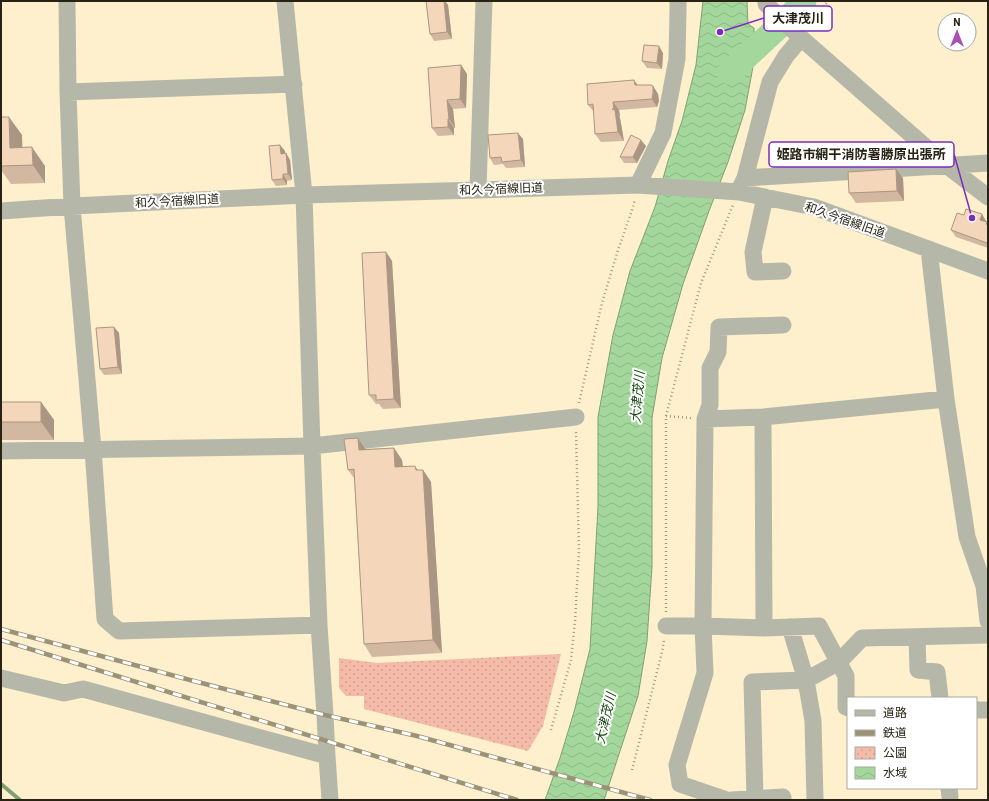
<svg xmlns="http://www.w3.org/2000/svg" width="989" height="801" viewBox="0 0 989 801" font-family="Barlow,'Noto Sans JP',sans-serif">
<defs>
<pattern id="park-dots" width="8" height="8" patternUnits="userSpaceOnUse"><rect width="8" height="8" fill="#f3bba8"/><path d="M2 2h.1M6 6h.1" fill="none" stroke="#d0a090" stroke-width="1.8" stroke-linecap="round"/></pattern>
<pattern id="water-waves" width="16" height="10" patternUnits="userSpaceOnUse"><rect width="16" height="10" fill="#a4d79c"/><path d="M0 5q4-4 8 0t8 0" fill="none" stroke="#8db886"/></pattern>
</defs>
<rect width="100%" height="100%" fill="#fef0cc"/>
<!-- park -->
<path fill="url(#park-dots)" d="M561,654L543,726L528,751L364,709V696H346L339,688V658L377,663Z"/>
<!-- water -->
<path fill="url(#water-waves)" stroke="#7fa174" d="M703,1H747L748,24L754,28L755,56L745,110L728,162L709,211L683,284L662,358L652,418V567L647,641L638,696L604,800H545L560,758L574,712L590,649L598,507V417L613,335L630,271L655,207L668,161L682,121L696,65Z"/>
<g fill="none" stroke-linecap="round" stroke-linejoin="round">
<!-- stream -->
<path stroke="#7fa174" stroke-width="4" d="M1,784L20,800"/>
<!-- river -->
<path stroke="#a4d79c" stroke-width="25" d="M730,72L790,16L804,1"/>
<!-- path -->
<path stroke="#a3997e" stroke-width="2.5" stroke-dasharray="1 3" stroke-linecap="butt" d="M809,26L828,1
M579,403L602,303L618,250L631,213L635,200
M666,416L691,418
M666,612V416L701,283L733,205
M551,730L571,660L575,621L579,550L576,432
M632,770L662,652L664,640"/>
<!-- minor -->
<path stroke="#b5b8a8" stroke-width="17" d="M67,1L68,92L72,206L93,449L105,619L119,631L319,625
M285,1L304,195L312,446L319,625L325,715L327,756L330,800
M766,1V4L801,38L946,165L988,197
M68,92L294,84
M745,178L988,163
M638,185L663,133L677,59L678,10V1
M740,188L745,178L770,82L786,56L801,38
M478,190L484,1
M765,197L753,252L755,272L783,271
M1,211L72,206L304,195L478,190L638,185L739,192L814,207L988,271
M929,249L946,399L967,537L984,586L988,621
M763,417L764,628
M705,419L763,417L946,399
M1,451L312,446L576,417
M666,626H703L764,628L819,626L846,676V707L848,708
M790,627L806,680L813,721L815,800
M917,637L918,670L937,672L940,698
M1,678L64,693L83,689L327,756
M976,710H988
M949,788L950,797
M755,799L752,682L806,680L839,662L862,638L988,635
M727,800L680,784L677,765L705,673L703,626L705,419L710,405V368L718,352L719,327L783,325
M732,800L783,797"/>
<!-- rail casing -->
<g stroke="#9c9278" stroke-width="4.5">
<path id="rail" d="M1,629L190,680L325,715L417,736L650,800
M1,640L517,800"/>
</g>
<!-- rail -->
<use href="#rail" stroke="#fff" stroke-width="3" stroke-dasharray="9" stroke-linecap="butt"/>
</g>
<!-- wall -->
<path fill="#d2b8a1" d="M426,1H445L448,5L452,39L434,41L430,34Z
M663,53L662,69L647,68L642,61Z
M461,65L467,74L466,108L453,109L455,128H454V135L438,136L432,128Z
M638,85L653,86L658,94L659,101L657,107L619,110L620,117H619L620,118L624,141L601,142L595,134L594,112L588,105Z
M1,117L22,135V148L45,166V183L11,184L1,170Z
M523,139L525,167L506,168L503,164L494,165L490,158Z
M280,145L285,151V153H286L290,160L292,180L287,181V185L276,186L272,180Z
M646,146L637,163H624L620,157Z
M903,178L904,201L856,203L849,193Z
M986,221V222L988,224V248L956,237L951,230Z
M386,252L392,261L401,408L383,409L379,404H376L369,395Z
M114,327L119,333L122,374L104,375L100,369Z
M1,402H41L54,420V440H1Z
M358,438L366,449L394,448L402,460L403,467L418,470H423L431,482L442,653L372,657L364,644L354,478L348,470Z"/>
<!-- shaded-wall -->
<path fill="#ab9683" d="M444,1H445L448,5L452,39L447,32Z
M659,46L663,53L662,69L657,63Z
M461,65L467,74L466,108L460,99Z
M634,80L640,88L635,85Z
M653,86L658,94L659,101L657,107L652,99Z
M447,100L453,109L455,128L449,119Z
M613,102L619,110L620,117L614,109Z
M615,110L620,118L624,141L618,132Z
M9,117L22,135L23,165L10,148Z
M448,119L454,128V135L448,127Z
M518,133L523,139L525,167L521,160Z
M641,140L646,146L637,163L633,157Z
M280,145L285,151V160L281,154Z
M32,147L45,166V183L33,165Z
M286,153L290,160L292,180L288,174Z
M896,169L903,178L904,201L897,191Z
M283,174L287,181V185L283,179Z
M982,214L986,221L985,226L980,220Z
M386,252L392,261L401,408L394,399Z
M114,327L119,333L122,374L118,367Z
M41,402L54,420V440L41,422Z
M358,438L366,450H359Z
M394,448L402,460L404,480L395,467Z
M415,466L423,478V470L431,482L442,653L433,640Z"/>
<!-- building -->
<path fill="#f4d6bb" stroke="#ab9683" d="M426,1H444L447,32L430,34Z
M644,45L659,46L657,63L642,61Z
M461,65L460,99L447,100L449,119H448V127L432,128L428,68Z
M634,80L635,85H651L653,86V93L652,99L613,102L614,109H612L615,110L618,132L595,134L593,104L588,105L587,84Z
M1,117H9L10,148L32,147L33,165L1,166Z
M518,133L521,160L502,162L501,157L490,158L488,135Z
M631,135L641,140L633,157H620Z
M280,145L281,154L286,153L288,174H283V179L272,180L269,146Z
M896,169L897,191L849,193L848,172Z
M966,209L982,214L980,220L987,222L986,224H988V239L987,243L951,230L957,213L964,215Z
M386,252L394,399L376,400V395H369L362,253Z
M114,327L118,367L100,369L96,328Z
M1,402H41V422H1Z
M358,438L359,450L394,448L395,467L415,466L416,470H423L433,640L364,644L354,469L348,470L344,439Z"/>
<g text-anchor="middle" stroke-width="4" stroke-linejoin="round" paint-order="stroke">
<!-- street labels -->
<g font-size="12" fill="#282315" stroke="#fff">
<text transform="translate(501 189) rotate(-2)" y="4">和久今宿線旧道</text>
<text transform="translate(177 201) rotate(-3)" y="4">和久今宿線旧道</text>
<text transform="translate(845 220) rotate(19)" y="4">和久今宿線旧道</text>
</g>
<!-- water labels -->
<g font-size="13" font-style="italic" fill="#184910" stroke="#fff">
<text transform="translate(637 397) rotate(-85)" y="5">大津茂川</text>
<text transform="translate(605 718) rotate(-77)" y="5">大津茂川</text>
</g>
</g>
<!-- callouts -->
<path fill="none" stroke="#7b2cbf" stroke-width="1.5" d="M720 32L764 18M972 218L954 154"/>
<g fill="#7b2cbf" stroke="#fff" stroke-width="1.5">
<circle cx="720" cy="32" r="4"/>
<circle cx="972" cy="218" r="4"/>
</g>
<g fill="#fff" stroke="#7b2cbf" stroke-width="1.5">
<rect x="764" y="6" width="68" height="25" rx="4"/>
<rect x="769" y="142" width="185" height="25" rx="4"/>
</g>
<g font-size="13" text-anchor="middle" font-weight="bold" fill="#282315">
<text x="798" y="23">大津茂川</text>
<text x="861" y="159">姫路市網干消防署勝原出張所</text>
</g>
<!-- border -->
<rect width="989" height="801" fill="none" stroke="#282315" stroke-width="4"/>
<!-- legend -->
<rect x="847" y="697" width="130" height="92" fill="#ffffff" stroke="#a9a7a1"/>
<rect x="855" y="710" width="20" height="6" fill="#b5b8a8" stroke="#a9a7a1"/>
<text x="883" y="717" font-size="12" fill="#282315">道路</text>
<rect x="855" y="730" width="20" height="6" fill="#9c9278" stroke="#a9a7a1"/>
<text x="883" y="737" font-size="12" fill="#282315">鉄道</text>
<rect x="855" y="747" width="20" height="12" fill="url(#park-dots)" stroke="#a9a7a1"/>
<text x="883" y="757" font-size="12" fill="#282315">公園</text>
<rect x="855" y="767" width="20" height="12" fill="url(#water-waves)" stroke="#a9a7a1"/>
<text x="883" y="777" font-size="12" fill="#282315">水域</text>
<!-- north arrow -->
<g transform="translate(957 32)"><circle r="19" fill="#ffffff" stroke="#a9a7a1"/>
<path d="M0-3L7 15L0 10L-7 15Z" fill="#aa4db6"/>
<text y="-6" font-size="11" font-weight="bold" text-anchor="middle" fill="#282315">N</text>
</g>
</svg>
